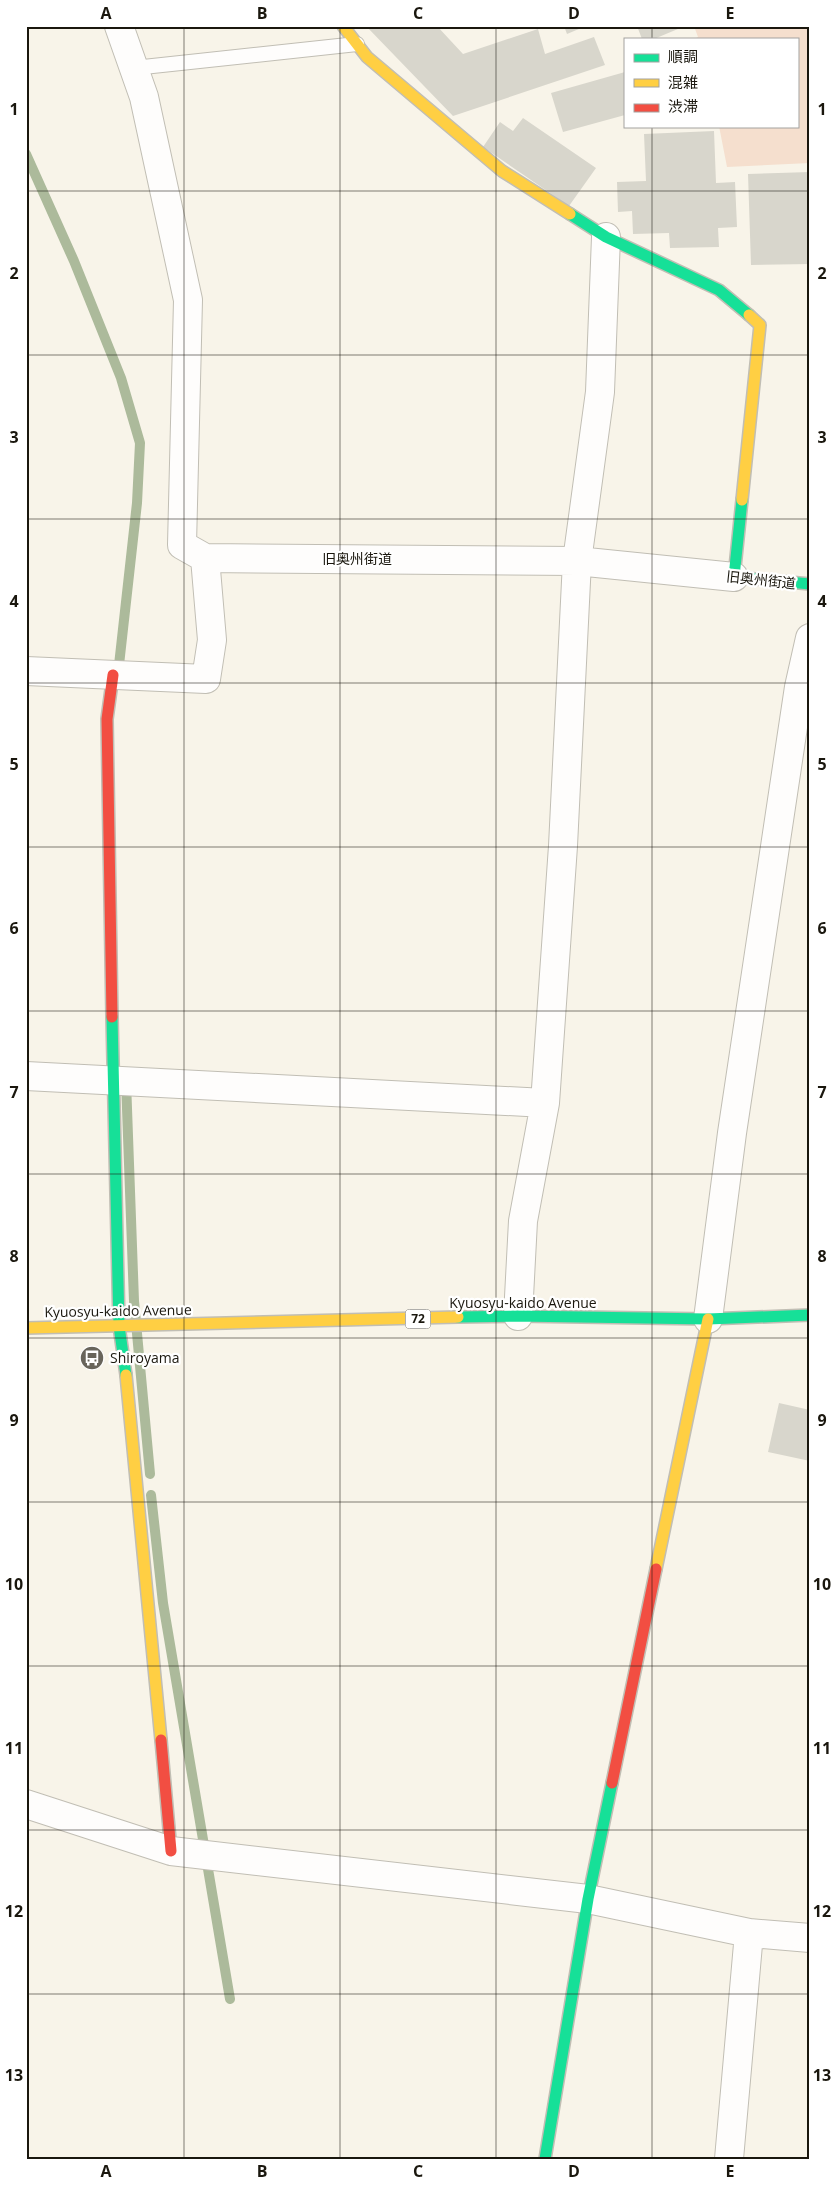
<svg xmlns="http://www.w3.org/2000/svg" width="836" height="2185" viewBox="0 0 836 2185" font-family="'Open Sans','Noto Sans JP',sans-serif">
<rect width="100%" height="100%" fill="#f8f4e9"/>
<!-- green -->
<path fill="#f5dfce" d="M694,26H810V163L727,167L719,126H797V39H694L698,37Z"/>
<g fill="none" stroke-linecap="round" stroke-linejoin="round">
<!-- stream -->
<path stroke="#acba9b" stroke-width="10" d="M26,154L74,261L121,378L140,443L137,503L118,674
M126,1081L134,1301L150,1474
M151,1495L163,1603L230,1999"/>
</g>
<!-- building -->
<path fill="#d8d6cc" d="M366,26H437L463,54L538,29L545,54L594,37L605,65L453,116Z
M564,26H586L567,34Z
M637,26H685L654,39H642Z
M625,72V115L563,132L551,93Z
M523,118L596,168L569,206L483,147L500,122L513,131Z
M714,131L716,183L735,182L737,227L718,228L719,247L670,248L669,233L633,234L632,211L618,212L617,182L646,181L644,134Z
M810,172V264L751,265L748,174Z
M779,1403L810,1410V1461L768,1452Z"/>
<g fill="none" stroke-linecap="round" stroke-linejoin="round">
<!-- lane casing -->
<g stroke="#c1beb4" stroke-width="16">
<path id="lane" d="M134,68L357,44"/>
</g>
<!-- street casing -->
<g stroke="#c1beb4" stroke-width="30">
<path id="street" d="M119,26L144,97L188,300L182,545L205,558
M26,671L206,679L212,640L205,558L577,561L734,577
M26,1076L545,1103
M518,1316L523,1221L545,1103L563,846L577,561L600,392L606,237
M708,1319L732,1133L799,687L810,638
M26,1804L171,1851L588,1899L749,1933L810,1938
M729,2159L749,1933"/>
</g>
<!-- fast casing -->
<g stroke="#c1beb4" stroke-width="14">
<path id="fast" d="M570,214L606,237L719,290L749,315
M742,500L734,577L810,584
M112,1017L119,1326L126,1375
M458,1317L518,1316L708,1319L810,1315
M545,2159L588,1899L612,1783"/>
</g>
<!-- slow casing -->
<g stroke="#c1beb4" stroke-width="14">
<path id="slow" d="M343,26L367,57L502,171L570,214
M742,500L760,325L749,315
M26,1328L458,1317
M126,1375L161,1740
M656,1569L708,1319"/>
</g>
<!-- jam casing -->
<g stroke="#c1beb4" stroke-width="14">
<path id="jam" d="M112,1017L107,719L113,675
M161,1740L171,1851
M612,1783L656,1569"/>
</g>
<!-- lane -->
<use href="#lane" stroke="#fefdfc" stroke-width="14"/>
<!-- street -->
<use href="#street" stroke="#fefdfc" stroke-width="28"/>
<!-- fast -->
<use href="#fast" stroke="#16e098" stroke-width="11"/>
<!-- slow -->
<use href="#slow" stroke="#ffcf43" stroke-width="11"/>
<!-- jam -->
<use href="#jam" stroke="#f24e42" stroke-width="11"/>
</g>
<!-- grid -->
<path fill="none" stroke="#1a170e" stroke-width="1" stroke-opacity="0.55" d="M184,26V2159M340,26V2159M496,26V2159M652,26V39M652,126V2159M26,191H810M26,355H810M26,519H810M26,683H810M26,847H810M26,1011H810M26,1174H810M26,1338H810M26,1502H810M26,1666H810M26,1830H810M26,1994H810"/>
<!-- icons -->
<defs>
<g id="bus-disc" transform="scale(1.25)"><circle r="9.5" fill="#68645b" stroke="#fff"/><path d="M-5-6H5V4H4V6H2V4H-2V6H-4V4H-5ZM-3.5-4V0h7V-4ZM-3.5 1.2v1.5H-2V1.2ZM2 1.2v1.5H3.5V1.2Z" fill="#fff"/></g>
</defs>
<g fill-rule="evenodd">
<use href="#bus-disc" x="92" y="1358"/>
</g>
<g text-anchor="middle" stroke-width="4.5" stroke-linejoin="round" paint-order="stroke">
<!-- shield labels -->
<rect fill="#fff" stroke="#5f5d56" stroke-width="1" x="405.5" y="1309.5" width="25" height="19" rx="4"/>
<g font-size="12" font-weight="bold" fill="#1a170e">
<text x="418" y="1323">72</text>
</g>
<!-- street labels -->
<g font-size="14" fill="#1a170e" stroke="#fff">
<text x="357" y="564">旧奥州街道</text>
<text transform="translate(761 580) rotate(6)" y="5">旧奥州街道</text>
<text x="523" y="1308">Kyuosyu-kaido Avenue</text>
<text transform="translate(118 1311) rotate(-1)" y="5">Kyuosyu-kaido Avenue</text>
</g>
<!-- poi labels -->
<g font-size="14" fill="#1a170e" stroke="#fff" text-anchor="start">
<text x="110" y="1363">Shiroyama</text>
</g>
</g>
<!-- border -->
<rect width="836" height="2185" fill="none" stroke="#ffffff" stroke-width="55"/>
<!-- legend -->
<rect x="624" y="38" width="175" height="90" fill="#ffffff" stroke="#a3a29f"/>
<rect x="634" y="54" width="25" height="8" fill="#16e098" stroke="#a3a29f"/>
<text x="668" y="62" font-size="15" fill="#1a170e">順調</text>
<rect x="634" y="79" width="25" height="8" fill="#ffcf43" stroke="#a3a29f"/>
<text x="668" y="88" font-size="15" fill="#1a170e">混雑</text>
<rect x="634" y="104" width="25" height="8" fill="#f24e42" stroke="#a3a29f"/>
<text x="668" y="112" font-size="15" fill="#1a170e">渋滞</text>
<rect x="28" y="28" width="780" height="2130" fill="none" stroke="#1a170e" stroke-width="2"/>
<g font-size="16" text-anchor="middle" font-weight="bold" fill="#1a170e">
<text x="106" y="19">A</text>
<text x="262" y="19">B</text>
<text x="418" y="19">C</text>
<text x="574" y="19">D</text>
<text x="730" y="19">E</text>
<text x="14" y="115">1</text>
<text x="822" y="115">1</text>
<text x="14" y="279">2</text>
<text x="822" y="279">2</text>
<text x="14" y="443">3</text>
<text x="822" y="443">3</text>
<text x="14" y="607">4</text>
<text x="822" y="607">4</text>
<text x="14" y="770">5</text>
<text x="822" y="770">5</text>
<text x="14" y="934">6</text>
<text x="822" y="934">6</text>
<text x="14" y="1098">7</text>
<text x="822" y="1098">7</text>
<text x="14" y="1262">8</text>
<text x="822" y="1262">8</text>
<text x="14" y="1426">9</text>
<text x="822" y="1426">9</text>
<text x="14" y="1590">10</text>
<text x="822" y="1590">10</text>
<text x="14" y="1754">11</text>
<text x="822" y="1754">11</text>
<text x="14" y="1917">12</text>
<text x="822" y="1917">12</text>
<text x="14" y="2081">13</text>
<text x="822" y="2081">13</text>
<text x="106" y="2177">A</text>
<text x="262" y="2177">B</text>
<text x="418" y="2177">C</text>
<text x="574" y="2177">D</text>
<text x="730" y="2177">E</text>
</g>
</svg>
